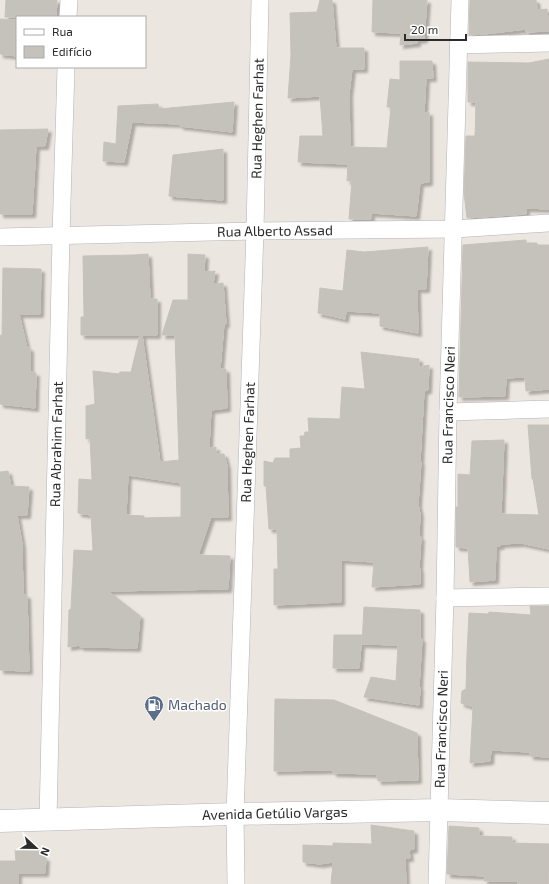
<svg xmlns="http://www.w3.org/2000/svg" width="549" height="884" viewBox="0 0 549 884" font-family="'Exo 2',sans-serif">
<defs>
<filter id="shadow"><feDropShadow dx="3.5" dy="3.5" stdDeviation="1" flood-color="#0004"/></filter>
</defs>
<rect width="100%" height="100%" fill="#ece6e0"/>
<!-- building -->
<path fill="#c5c1bb" stroke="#c7c2ba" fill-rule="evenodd" filter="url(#shadow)" d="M6,0H57L56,17H5Z
M320,0H332L336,48H364V69H352L349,94L350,147L387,148L391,107H387L390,79L400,80V61H432L433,78H426L424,113L429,112V182L420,183L416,216L371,213V219H349L352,180L347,181L348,164L298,162L300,136H323L320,96L288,98L291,55L290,13L317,12Z
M373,0H427L424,39L417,40V43L400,45L401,33L372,32Z
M470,0H536L537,10L547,9L549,31L526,32V29L484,34L469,35Z
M0,19L17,20V56L0,54Z
M549,59V209L526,208V214L467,218L464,193L466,136H475L476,102H468V62L529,63Z
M234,102L232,132L180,126V124L132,122L124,162L103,161L104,142L116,144L118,106L158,104L159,109Z
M48,129L45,146H36L32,214H0V130Z
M223,149V200L169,196L173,155Z
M526,240V243H537V245H549V389L526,391L525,377L506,378L505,396L459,397L463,245Z
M428,247L426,289H417L418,333L380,326V313L346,311L345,319L318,313L320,288L343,291L347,250L364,252Z
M148,254L150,299H157V335H142L160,462L179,460L175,335H162L173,300H188V254L205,255L204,272L215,271L213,284L223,283L226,324H224L220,369H226L227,408L211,410L209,448L216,447V454H224L227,466L228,517H211L198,555L230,556L228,589L108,591L140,616L137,648L80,647V645L68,647L69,610L71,609L74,550L93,551L91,515L78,513L79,479L92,480L90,438L86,439V406L95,404L93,371L119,374L120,372H131L140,335H81V317H84L83,256L133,255ZM128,475L181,483V517L144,518V516L126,515Z
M3,268L41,269L40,314H19L27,348H30V372L36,373L35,408L0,404V335L2,336Z
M361,352L419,359V367L429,365L428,390L424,391L420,462H421L418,504L420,514L419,537H421L419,568H420V584L372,587L374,562L341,560V602L274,605V569H278L277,529H269L266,486H264V461L273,463L275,458H290V449L301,448L300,436H304L305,432H309L308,418L340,419L342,387L365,389Z
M528,425H549V549L521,543L501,544L500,546H496L495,580L470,582L468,548L456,547V507H458V474L470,475L472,441L504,440L501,514L539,515L533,479H532Z
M8,471L11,486L29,487L27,515H17L22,544L23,595H27L29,671L0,670V472Z
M530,606H549V757L530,756V752L491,750L490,761L470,763L473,707L461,703L462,691L466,689L467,654L469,613L488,614L489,612L531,615Z
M364,607L420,610V638L422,639L419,687H420L419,705L364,697L371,677L396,681L398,645L362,644Z
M334,635H362L359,668H333Z
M275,699L334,700L417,733L418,780L378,781L377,774L333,773V770L274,771Z
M371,825L414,831V849L409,850L410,858H405L406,884H331L333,862L320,864L303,862V845L333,846V843L372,844Z
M449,826L479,828V836L512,837V843L549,844L548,884H518V881H484L485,876L447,874Z
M43,849L42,857L46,858L45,873H18V884H0V861H16L15,850Z"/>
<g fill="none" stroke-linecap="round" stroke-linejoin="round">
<!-- street casing -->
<g stroke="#b1b3bb" stroke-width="18">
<g id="street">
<path d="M68,17L69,0"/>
<path d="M458,45L549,43"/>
<path id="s1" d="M0,237L255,231L454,229L549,223"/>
<path d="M448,412L549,409"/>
<path d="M445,598L549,596"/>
<path id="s2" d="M48,820L61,236L66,67"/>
<path id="s3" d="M236,884L235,814L255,231L260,0"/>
<path id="s4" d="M437,884L439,810L445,598L448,412L460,0"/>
</g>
</g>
<!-- secondary casing -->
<g stroke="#b1b3bb" stroke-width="23">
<g id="secondary">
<path id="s5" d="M0,821L235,814L439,810L549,813"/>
</g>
</g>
<!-- street -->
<use href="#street" stroke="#fff" stroke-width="17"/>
<!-- secondary -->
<use href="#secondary" stroke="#fff" stroke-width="22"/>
</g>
<!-- icons -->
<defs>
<g id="fuel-pin" transform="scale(1)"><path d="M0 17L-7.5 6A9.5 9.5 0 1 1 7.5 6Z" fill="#5c6f8a" stroke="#fff"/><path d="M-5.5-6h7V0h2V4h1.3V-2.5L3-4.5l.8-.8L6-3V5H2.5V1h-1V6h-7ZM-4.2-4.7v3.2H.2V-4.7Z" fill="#fff"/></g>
</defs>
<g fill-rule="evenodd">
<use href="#fuel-pin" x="154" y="705"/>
</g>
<g text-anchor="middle" stroke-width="3" stroke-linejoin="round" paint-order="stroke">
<!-- street labels -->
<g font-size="14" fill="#2c2c2c" stroke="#fff">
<text dy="5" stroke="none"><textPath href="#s3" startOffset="766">Rua Heghen Farhat</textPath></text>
<text dy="5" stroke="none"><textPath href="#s1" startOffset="275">Rua Alberto Assad</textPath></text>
<text dy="5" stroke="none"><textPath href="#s4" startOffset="479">Rua Francisco Neri</textPath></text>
<text dy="5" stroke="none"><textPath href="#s3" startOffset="442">Rua Heghen Farhat</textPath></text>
<text dy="5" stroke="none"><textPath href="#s2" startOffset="376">Rua Abrahim Farhat</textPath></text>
<text dy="5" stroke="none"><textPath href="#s4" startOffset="155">Rua Francisco Neri</textPath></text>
<text dy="5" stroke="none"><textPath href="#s5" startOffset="275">Avenida Getúlio Vargas</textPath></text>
</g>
<!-- service labels -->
<g font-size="14" fill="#4e5e75" stroke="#fff" text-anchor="start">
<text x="168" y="710">Machado</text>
</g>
</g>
<!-- legend -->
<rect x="16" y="16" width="130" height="52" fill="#ffffff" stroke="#ababab"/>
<rect x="24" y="29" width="20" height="6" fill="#ffffff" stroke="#ababab"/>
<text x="52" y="36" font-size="12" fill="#2c2c2c">Rua</text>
<rect x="24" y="46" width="20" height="12" fill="#c5c1bb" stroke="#ababab"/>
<text x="52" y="56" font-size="12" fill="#2c2c2c">Edifício</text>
<!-- north arrow -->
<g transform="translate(36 848) rotate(112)" stroke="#ffffff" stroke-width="3" paint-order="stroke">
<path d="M0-3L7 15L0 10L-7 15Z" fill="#2c2c2c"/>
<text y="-6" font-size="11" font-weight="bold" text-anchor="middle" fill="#2c2c2c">N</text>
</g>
<!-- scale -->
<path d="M405 34v6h61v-6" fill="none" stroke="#2c2c2c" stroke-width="2"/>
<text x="411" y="34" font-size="12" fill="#2c2c2c" stroke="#ffffff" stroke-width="3" paint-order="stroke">20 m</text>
</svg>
